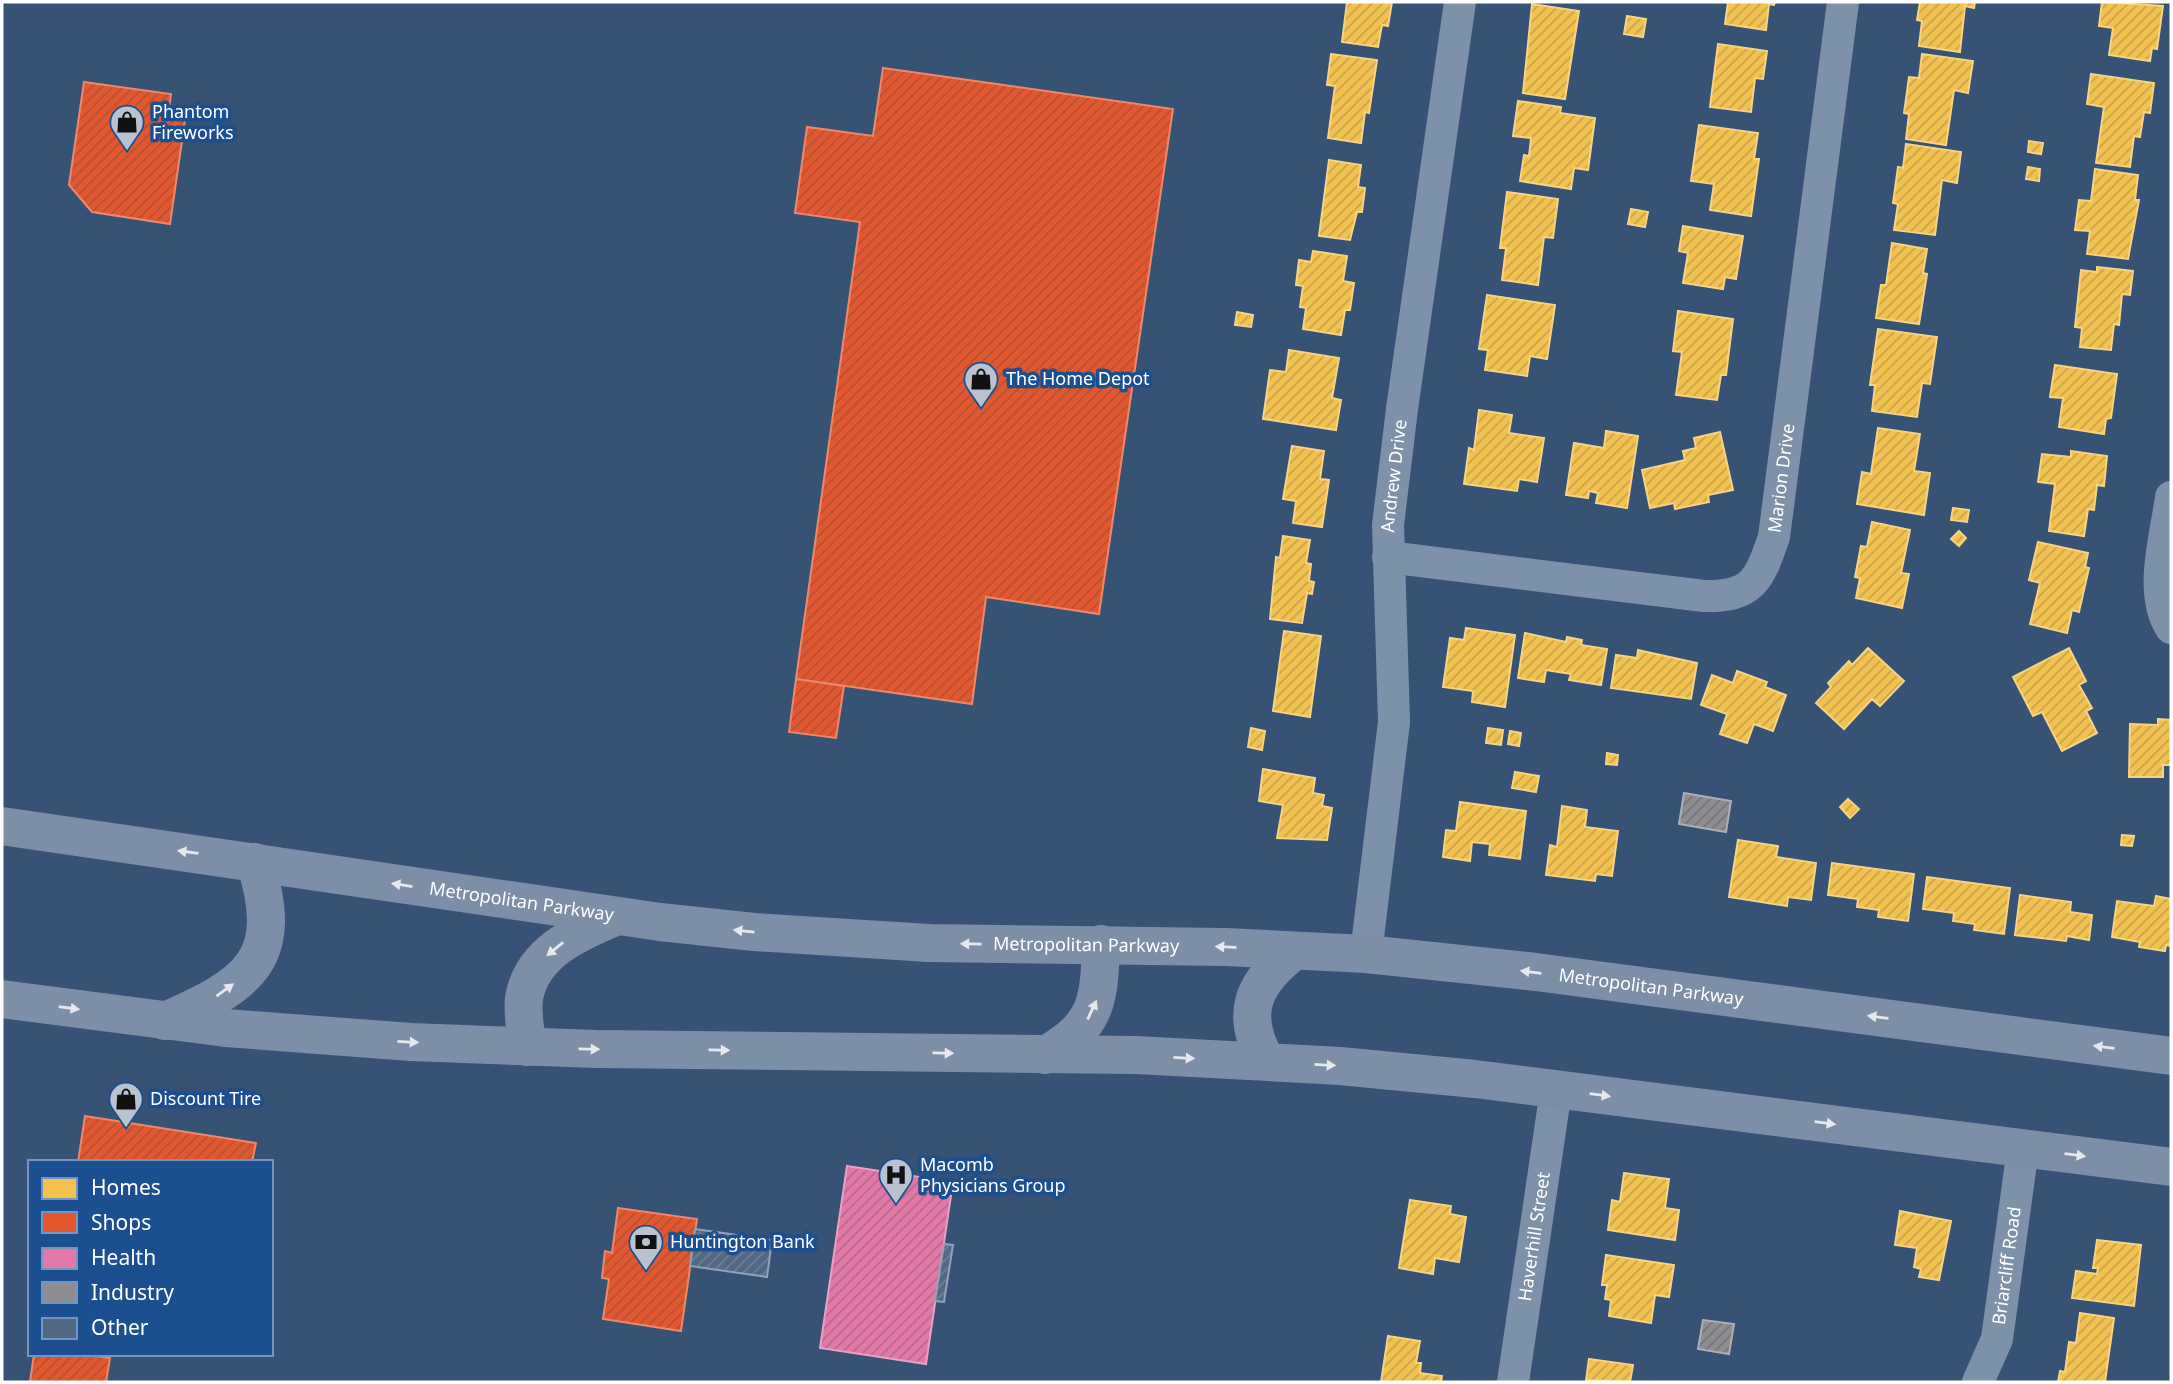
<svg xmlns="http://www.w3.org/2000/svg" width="2173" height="1384" viewBox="0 0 2173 1384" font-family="'Noto Sans',sans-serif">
<defs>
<pattern id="homes-hatch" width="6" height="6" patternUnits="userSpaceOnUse" patternTransform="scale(1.75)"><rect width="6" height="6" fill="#f2c14e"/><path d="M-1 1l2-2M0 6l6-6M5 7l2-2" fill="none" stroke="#c8a44e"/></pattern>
<pattern id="shops-hatch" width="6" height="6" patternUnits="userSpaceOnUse" patternTransform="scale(1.75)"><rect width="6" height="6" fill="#e4572e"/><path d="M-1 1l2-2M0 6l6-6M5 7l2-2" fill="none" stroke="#af5338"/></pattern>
<pattern id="health-hatch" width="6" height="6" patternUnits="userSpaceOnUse" patternTransform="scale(1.75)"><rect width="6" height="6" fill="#e377a8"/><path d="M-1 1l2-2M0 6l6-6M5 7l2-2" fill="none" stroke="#b66a8c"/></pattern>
<pattern id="industry-hatch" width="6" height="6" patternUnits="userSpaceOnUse" patternTransform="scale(1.75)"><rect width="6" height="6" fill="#8d8d92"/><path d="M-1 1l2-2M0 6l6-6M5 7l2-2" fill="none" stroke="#76767a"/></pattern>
<pattern id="building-hatch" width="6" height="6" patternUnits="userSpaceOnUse" patternTransform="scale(1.75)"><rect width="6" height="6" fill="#526984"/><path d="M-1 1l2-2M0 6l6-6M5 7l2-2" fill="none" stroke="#6c8096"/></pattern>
</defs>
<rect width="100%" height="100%" fill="#365274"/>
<!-- homes -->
<path fill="url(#homes-hatch)" stroke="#f6d483" stroke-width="2" d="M1347,2H1392L1388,26L1382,25L1378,47L1342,42Z
M1728,2H1775L1774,5L1769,4L1766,30L1725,24Z
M1920,2H1975L1974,8L1965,6L1960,52L1919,46L1922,21L1917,20Z
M2102,2L2163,6L2157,49L2152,48L2150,61L2109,55L2113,28L2099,26Z
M1532,4L1579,11L1565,99L1523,93Z
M1627,16L1646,19L1643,37L1624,34Z
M1718,44L1767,51L1763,79L1755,78L1751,112L1710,107Z
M1331,54L1377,60L1369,113L1365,112L1361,143L1328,138L1335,86L1327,85Z
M1922,54L1973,61L1968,93L1954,90L1946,145L1906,139L1909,114L1904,113L1909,77L1919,78Z
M2091,74L2154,83L2150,113L2144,112L2140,137L2134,136L2130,167L2096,163L2104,107L2087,104Z
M1518,101L1561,107L1560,113L1595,118L1588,170L1574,168L1571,189L1520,181L1524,155L1529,156L1531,138L1513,136Z
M1699,125L1758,133L1754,159H1759L1751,216L1710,210L1714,184L1691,181Z
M2029,141L2043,143L2041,154L2028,152Z
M1906,144L1961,152L1957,183L1942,180L1935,235L1894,230L1898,204L1893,203L1898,167L1903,168Z
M1329,160L1361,165L1358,187L1365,188L1362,212H1357L1350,240L1319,236Z
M2028,167L2040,169L2039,181L2026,179Z
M2095,169L2138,175L2135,200H2139L2128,259L2087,254L2090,231L2075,230L2079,200L2091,201Z
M1507,192L1558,199L1553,238L1544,237L1538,285L1502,280L1506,248H1500Z
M1631,209L1648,212L1645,227L1628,224Z
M1683,226L1743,236L1736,279L1725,277L1723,289L1683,283L1688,253L1679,251Z
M1892,243L1927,249L1923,273L1927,274L1919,324L1876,318L1881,285H1886Z
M1313,251L1347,256L1343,281L1354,283L1350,310H1345L1341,335L1303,329L1306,308L1300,307L1303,286L1296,285L1299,260L1311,262Z
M2097,267L2133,271L2130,295L2122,294L2119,325L2114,324L2111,350L2080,347L2082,328L2075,327L2081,270L2097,272Z
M1487,295L1555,305L1547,359L1530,356L1527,376L1485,370L1488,350L1479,349Z
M1678,311L1733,319L1726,375H1721L1717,400L1676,395L1682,352L1673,351Z
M1237,312L1253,315L1251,327L1235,325Z
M1878,329L1937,337L1930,384L1922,383L1917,417L1872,411L1875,385H1870Z
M1289,350L1339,358L1332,398L1341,400L1336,430L1263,419L1270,370L1286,372Z
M2055,365L2117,374L2111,418L2106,419L2104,434L2059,427L2063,398L2050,397Z
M1479,410L1512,415L1509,433L1544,438L1537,482L1519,479L1517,491L1464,484L1469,448L1474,450Z
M1878,428L1920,434L1914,471L1930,473L1924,515L1857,504L1862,472L1871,474Z
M1606,431L1638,436L1627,508L1596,503L1598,493L1589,491L1588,498L1566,495L1574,443L1604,448Z
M1720,432L1733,490L1708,495L1709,502L1675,509L1674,503L1650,508L1642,470L1685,460L1683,451L1696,448L1694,438Z
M1292,446L1324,451L1320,479L1329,480L1322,527L1293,523L1296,501L1283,499Z
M2071,451L2107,456L2104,486L2097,485L2094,510L2088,509L2084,536L2049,531L2055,484L2038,482L2042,454L2071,457Z
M1953,508L1969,510L1967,522L1951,520Z
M1872,522L1910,530L1901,573L1909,574L1902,608L1856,598L1860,578L1855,577L1861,546L1867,547Z
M1959,531L1966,538L1959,546L1951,539Z
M1283,536L1310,540L1306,563L1311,564L1309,581L1314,582L1312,594L1307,593L1302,623L1270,619L1276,557L1280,558Z
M2038,542L2088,553L2085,567L2089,568L2079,612L2072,610L2067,633L2030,624L2040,583L2029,580Z
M1466,628L1515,635L1505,707L1472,702L1473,691L1443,687L1450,638L1464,640Z
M1284,631L1321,636L1310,717L1273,711Z
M1525,633L1566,642L1567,637L1582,640L1581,645L1607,649L1601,685L1569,680L1571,674L1546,670L1544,682L1518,678Z
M1868,648L1904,681L1880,706L1872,699L1844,729L1816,703L1831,687L1828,683L1849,661L1852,665Z
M2069,648L2086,681L2079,685L2092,708L2086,711L2097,733L2062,751L2042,712L2033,716L2013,677Z
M1638,650L1697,663L1691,699L1611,688L1616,655L1637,658Z
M1737,671L1767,682L1765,687L1786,695L1773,731L1754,724L1747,743L1720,734L1727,714L1701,705L1712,675L1733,683Z
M2158,719L2171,720V765H2163V777H2129L2130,724L2158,725Z
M1251,728L1265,731L1262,750L1248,747Z
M1488,728L1503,730L1501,745L1486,743Z
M1510,731L1521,733L1519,746L1508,744Z
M1607,753L1618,755L1617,765L1606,764Z
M1263,769L1315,778L1313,793L1324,795L1322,806L1332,808L1327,840L1277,838L1283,805L1259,801Z
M1515,772L1539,776L1536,792L1512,788Z
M1848,799L1859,809L1850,818L1840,807Z
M1460,802L1526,811L1520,859L1489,855L1490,844L1472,842L1470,861L1443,857L1446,830L1456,831Z
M1562,806L1587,810L1585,827L1618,831L1612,876L1596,874L1595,881L1546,875L1550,845L1557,847Z
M2122,835L2134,836L2132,846L2121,845Z
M1738,840L1778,846L1776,857L1816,863L1811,900L1788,897L1787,906L1729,897Z
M1832,863L1914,874L1908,921L1878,917L1879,910L1857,907L1858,899L1828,895Z
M1927,877L2010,888L2004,934L1974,930L1975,924L1953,921L1954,913L1923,909Z
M2020,895L2071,902L2070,912L2092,915L2089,940L2067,936L2066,941L2015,935Z
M2156,896L2171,899V946L2166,945L2165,951L2139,947L2140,942L2112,937L2117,901L2154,906Z
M1624,1173L1669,1179L1665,1208L1679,1210L1675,1240L1608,1230L1612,1200L1620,1202Z
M1410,1200L1451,1206L1450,1214L1466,1217L1459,1262L1435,1258L1433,1274L1399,1268Z
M1900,1211L1951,1221L1939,1280L1919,1277L1921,1269L1914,1267L1917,1248L1895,1245Z
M2097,1240L2141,1245L2134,1306L2072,1298L2076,1271L2097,1274L2098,1268H2093Z
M1606,1255L1674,1265L1669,1297L1655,1295L1651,1323L1609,1316L1611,1300L1605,1299L1607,1285H1602Z
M2080,1313L2114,1318L2105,1382H2058L2060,1371L2065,1372L2069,1342L2076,1343Z
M1388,1336L1420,1341L1416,1363H1421L1420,1373L1442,1376L1441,1382H1381Z
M1589,1359L1633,1365L1630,1382L1586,1380Z"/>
<!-- shops -->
<path fill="url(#shops-hatch)" stroke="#ec896d" stroke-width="2" d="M883,68L1173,109L1099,614L986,597L972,704L796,679L860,222L795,213L807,127L873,136Z
M84,82L171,94L168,118L185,120L170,224L92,212L69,185Z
M796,679L844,686L836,738L789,732Z
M85,1116L256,1143L252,1162H78Z
M618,1208L697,1219L681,1331L603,1319L609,1279L602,1278L605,1251L612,1253Z
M34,1354H83L110,1358L106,1382H30Z"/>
<!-- health -->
<path fill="url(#health-hatch)" stroke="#eba0c2" stroke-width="2" d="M847,1166L953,1182L926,1364L820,1348Z"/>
<!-- industry -->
<path fill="url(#industry-hatch)" stroke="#afafb3" stroke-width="2" d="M1684,793L1731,801L1726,832L1679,824Z
M1703,1320L1734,1324L1729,1354L1698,1349Z"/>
<!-- building -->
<path fill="url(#building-hatch)" stroke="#92a2b6" stroke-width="2" d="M695,1229L772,1240L767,1277L690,1266Z
M944,1244L953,1245L944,1302L935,1301Z"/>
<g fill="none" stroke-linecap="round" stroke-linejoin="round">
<!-- minor -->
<g stroke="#7d92a8" stroke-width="32">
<path d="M2171,497C2166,536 2148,593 2171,628"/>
<path id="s1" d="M1388,557L1704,596C1753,597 1759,580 1774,537L1843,2"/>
<path id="s2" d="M1366,954L1394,722L1388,525L1402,409L1460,2"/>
<path id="s3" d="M1513,1382L1556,1090"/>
<path id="s4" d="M1978,1382L1997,1339L2023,1148"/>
</g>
<!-- major -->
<g stroke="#7d8ea7" stroke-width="38">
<path id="s5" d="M2,826L660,922L754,932L929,943L1226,947L1366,954L1536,972L2171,1056"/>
<path d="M2,999L226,1028L411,1042L596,1049L1136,1055L1340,1066L1475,1079L2171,1167"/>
<path d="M165,1021C250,984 286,959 255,862"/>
<path d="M527,1047C526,1032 522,1013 524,998C532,952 577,933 615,917"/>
<path d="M1045,1055C1098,1025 1099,1001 1101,944"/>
<path d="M1266,1061C1239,1013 1253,983 1294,951"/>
</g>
</g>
<!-- one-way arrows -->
<defs><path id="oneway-solid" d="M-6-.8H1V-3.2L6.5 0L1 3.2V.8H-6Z" transform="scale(1.75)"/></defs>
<g fill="#e5e8ed">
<use href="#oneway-solid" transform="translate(188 852) rotate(-172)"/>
<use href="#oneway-solid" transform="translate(402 885) rotate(-171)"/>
<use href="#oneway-solid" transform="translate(744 931) rotate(-174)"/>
<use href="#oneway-solid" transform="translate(971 944) rotate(-179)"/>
<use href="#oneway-solid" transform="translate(1226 947) rotate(-178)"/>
<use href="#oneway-solid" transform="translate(555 949) rotate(141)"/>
<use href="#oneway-solid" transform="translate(1531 972) rotate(-173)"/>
<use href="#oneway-solid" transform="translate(225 990) rotate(-36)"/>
<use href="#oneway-solid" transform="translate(69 1008) rotate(8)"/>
<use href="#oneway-solid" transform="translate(1092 1010) rotate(-65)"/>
<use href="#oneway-solid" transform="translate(1878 1017) rotate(-173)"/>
<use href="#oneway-solid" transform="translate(408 1042) rotate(3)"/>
<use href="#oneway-solid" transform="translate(2104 1047) rotate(-173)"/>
<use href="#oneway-solid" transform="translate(589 1049) rotate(1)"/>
<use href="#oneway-solid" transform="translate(719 1050) rotate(1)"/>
<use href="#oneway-solid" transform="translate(943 1053) rotate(1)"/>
<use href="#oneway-solid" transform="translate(1184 1058) rotate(3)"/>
<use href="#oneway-solid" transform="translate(1325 1065) rotate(3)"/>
<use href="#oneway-solid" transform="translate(1600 1095) rotate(7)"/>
<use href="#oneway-solid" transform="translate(1825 1123) rotate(7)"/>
<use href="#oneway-solid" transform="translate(2075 1155) rotate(7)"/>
</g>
<!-- icons -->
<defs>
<g id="shop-pin" transform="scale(1.75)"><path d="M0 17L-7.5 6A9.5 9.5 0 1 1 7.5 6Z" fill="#b9c2ce" stroke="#1b4f8f"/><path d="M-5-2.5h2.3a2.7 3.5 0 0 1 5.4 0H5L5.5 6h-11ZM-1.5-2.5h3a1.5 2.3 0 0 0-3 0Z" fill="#111"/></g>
<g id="hospital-pin" transform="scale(1.75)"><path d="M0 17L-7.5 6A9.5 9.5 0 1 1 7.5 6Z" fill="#b9c2ce" stroke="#1b4f8f"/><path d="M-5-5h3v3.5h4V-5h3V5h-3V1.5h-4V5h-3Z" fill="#111"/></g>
<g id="bank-pin" transform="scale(1.75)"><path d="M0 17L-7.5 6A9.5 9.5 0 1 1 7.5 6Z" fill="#b9c2ce" stroke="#1b4f8f"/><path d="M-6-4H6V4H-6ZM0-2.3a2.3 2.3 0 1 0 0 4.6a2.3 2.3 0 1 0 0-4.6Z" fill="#111"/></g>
</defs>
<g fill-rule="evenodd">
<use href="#shop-pin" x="127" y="122"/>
<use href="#shop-pin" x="981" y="379"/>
<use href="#shop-pin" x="126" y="1099"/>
<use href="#hospital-pin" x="896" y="1175"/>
<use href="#bank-pin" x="646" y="1242"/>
</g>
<g text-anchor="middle" stroke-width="7" stroke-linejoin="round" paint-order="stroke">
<!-- poi labels -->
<g font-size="18" fill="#fff" stroke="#1b4f8f" text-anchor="start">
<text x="152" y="118">Phantom<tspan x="152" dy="21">Fireworks</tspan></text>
<text x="1006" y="385">The Home Depot</text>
<text x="150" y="1105">Discount Tire</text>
<text x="920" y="1171">Macomb<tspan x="920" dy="21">Physicians Group</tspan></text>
<text x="670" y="1248">Huntington Bank</text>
</g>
<!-- street labels -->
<g font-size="18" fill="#fff" stroke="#1b4f8f">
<text dy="6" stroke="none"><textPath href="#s2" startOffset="480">Andrew Drive</textPath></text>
<text dy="6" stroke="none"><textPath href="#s1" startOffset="480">Marion Drive</textPath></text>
<text dy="6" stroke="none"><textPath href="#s5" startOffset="525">Metropolitan Parkway</textPath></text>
<text dy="6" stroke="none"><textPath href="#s5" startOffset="1092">Metropolitan Parkway</textPath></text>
<text dy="6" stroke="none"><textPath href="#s5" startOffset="1659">Metropolitan Parkway</textPath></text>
<text dy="6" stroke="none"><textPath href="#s3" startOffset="147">Haverhill Street</textPath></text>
<text dy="6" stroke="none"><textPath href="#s4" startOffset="121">Briarcliff Road</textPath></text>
</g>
</g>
<!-- border -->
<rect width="2173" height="1384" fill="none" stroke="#ffffff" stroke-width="7"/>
<!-- legend -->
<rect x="28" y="1160" width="245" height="196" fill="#1b4f8f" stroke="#7695bc" stroke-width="2"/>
<rect x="42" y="1178" width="35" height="21" fill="#f2c14e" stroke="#7695bc" stroke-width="2"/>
<text x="91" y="1195" font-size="21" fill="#ffffff">Homes</text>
<rect x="42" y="1212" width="35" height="21" fill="#e4572e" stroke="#7695bc" stroke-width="2"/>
<text x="91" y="1230" font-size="21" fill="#ffffff">Shops</text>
<rect x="42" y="1248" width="35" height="21" fill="#e377a8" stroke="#7695bc" stroke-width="2"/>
<text x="91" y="1265" font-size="21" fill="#ffffff">Health</text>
<rect x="42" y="1282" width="35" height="21" fill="#8d8d92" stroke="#7695bc" stroke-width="2"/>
<text x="91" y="1300" font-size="21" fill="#ffffff">Industry</text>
<rect x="42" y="1318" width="35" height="21" fill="#526984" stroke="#7695bc" stroke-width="2"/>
<text x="91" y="1335" font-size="21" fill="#ffffff">Other</text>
</svg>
